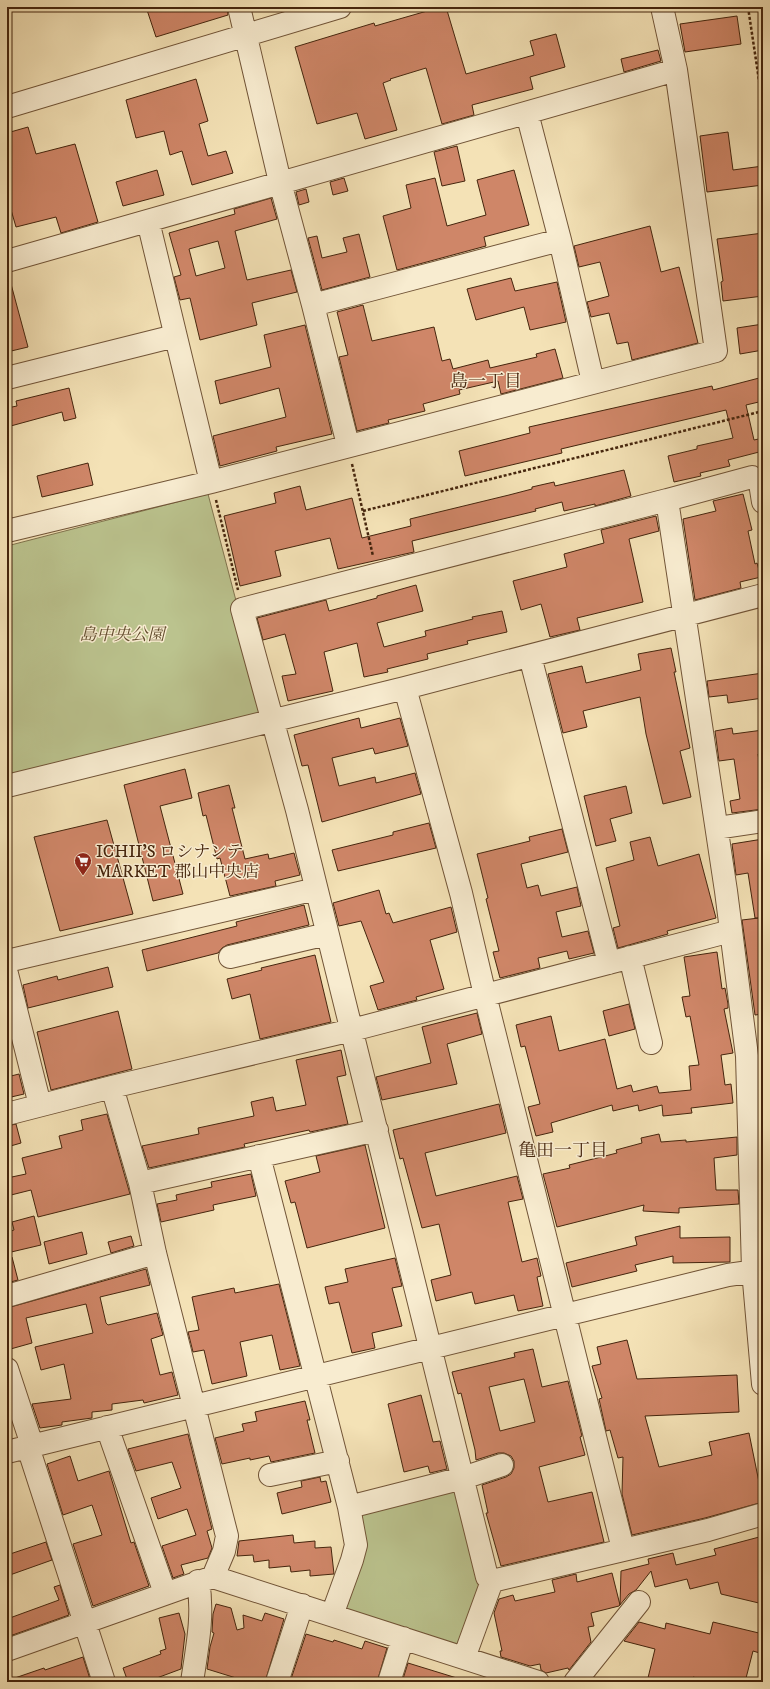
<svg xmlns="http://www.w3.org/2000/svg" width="770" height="1689" viewBox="0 0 770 1689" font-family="'IM FELL DW Pica','Noto Serif JP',serif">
<rect width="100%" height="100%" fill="#f4e2b6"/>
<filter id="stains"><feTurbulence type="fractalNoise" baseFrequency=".005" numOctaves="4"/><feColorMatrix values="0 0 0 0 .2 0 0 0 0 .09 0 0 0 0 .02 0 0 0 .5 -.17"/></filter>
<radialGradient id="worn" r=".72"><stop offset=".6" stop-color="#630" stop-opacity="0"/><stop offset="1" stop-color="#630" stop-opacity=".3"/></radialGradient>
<!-- green -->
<path fill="#bbc38e" stroke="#80744e" d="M208,494L266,715L7,780V546Z
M452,1487L459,1492L483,1584L459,1649L344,1612L361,1509Z"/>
<!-- building -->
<path fill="#cf8668" stroke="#45250d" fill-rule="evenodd" d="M146,7H227L228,15L156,37Z
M441,7H446L466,74L534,55L530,41L556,34L565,67L530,77L533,89L472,105L474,115L442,124L426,68L390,79L391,80L383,83L397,130L365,139L357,113L317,124L295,47L374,23L375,26Z
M737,16L741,44L685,52L680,24Z
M658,50L661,61L624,72L621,59Z
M196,79L208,121L199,124L208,156L226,151L233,173L192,185L182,151L170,155L164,131L136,138L126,100Z
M28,127L36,154L75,144L98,222L61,233L56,217L16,227L7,196V133Z
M728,132L733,170L763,166V185L707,192L700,136Z
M457,146L465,181L442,186L434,152Z
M157,170L164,195L123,206L116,182Z
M514,170L529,225L484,237L486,246L397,270L383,216L411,208L406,185L435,178L447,226L486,215L477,180Z
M344,178L348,191L333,195L330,182Z
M306,189L309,202L299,205L296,192Z
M271,198L277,219L235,231L247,280L291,270L297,292L252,303L257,325L200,340L190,298L180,300L174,277L181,275L169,233L235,214L234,209ZM218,241L225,268L196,276L189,249Z
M650,226L661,272L679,267L698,343L632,360L628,342L617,344L609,313L591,317L587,302L609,296L600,262L579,267L574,246Z
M763,233V296L723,301L721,282L723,281L717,239Z
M359,234L370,277L322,290L308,238L317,236L322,258L347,252L343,238Z
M511,278L515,291L557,282L566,322L530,330L524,307L476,320L467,289Z
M11,284L28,347L7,352V285Z
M363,305L372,341L434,327L442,361L450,359L453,369L488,360L490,368L537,357L536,354L555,349L563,378L501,394L498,381L459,390L460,394L423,404L425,411L388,420L389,423L357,431L339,357L348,355L337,312Z
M763,324V350L740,354L737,328Z
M305,325L332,434L276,447L277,451L220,466L213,436L286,417L279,388L220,404L215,381L271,367L264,335Z
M763,377V401L746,405L754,440L763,438V451L728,460L730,466L700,473L701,476L674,482L668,456L697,449V446L733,438L726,410L561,449L562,453L465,476L459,451L530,433L529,427L712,386L713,390Z
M69,388L76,418L64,421L62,412L7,427V408L17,406L16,401Z
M88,463L93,485L42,497L37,476Z
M624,470L631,496L595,506V504L564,511L562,502L535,509L536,511L511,517L412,541L414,552L338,569L330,538L275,551L281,576L240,586L224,516L276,503L274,493L300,486L306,510L352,498L362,538L411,526L410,519L509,495L532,489V487L554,482L555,486Z
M743,494L752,530L748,531L755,564L757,563L761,577L740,582L741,588L695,600L683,519L716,511L713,501Z
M656,516L659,531L629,539L643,602L577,618L580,630L550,637L541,604L521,610L513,581L567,567L564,554L604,543L601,530Z
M416,585L423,611L377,623L384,647L426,636L425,631L473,619L472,617L502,611L507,632L467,641L468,644L427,654L428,659L387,669L388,672L364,677L357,643L324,652L333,691L288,701L282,676L296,674L285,634L263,640L257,618L326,600L329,611L377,598V596Z
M671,648L676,672H674L690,748L680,751L691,797L663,804L646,734L640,697L583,711L587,727L563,733L548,674L582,666L586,683L641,670L638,654Z
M763,673V698L728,703L727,695L709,697L707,681Z
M359,718L361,728L400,718L408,746L375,754L373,748L332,758L339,786L375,777L376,783L415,773L421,794L322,822L308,765L302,766L294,735Z
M732,728L733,734L763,730V753L758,754L763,788V809L732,813L730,801L740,799L734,759L719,761L715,731Z
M185,769L192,798L160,806L183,894L153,901L124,785Z
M229,785L235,808H232L245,859L268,854L269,859L294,853L300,875L275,881L276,886L230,896L220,858L217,859L206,815L203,816L198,793Z
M626,786L632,813L610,819L616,841L596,846L584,796Z
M107,820L133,914L60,931L34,837Z
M429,823L436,848L338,871L332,850L393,835V832Z
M562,829L568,852L521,864L527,888L538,885L541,896L577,887L581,906L556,912L562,937L588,931L594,953L569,959L567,951L538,958L540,968L500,978L493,952L499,951L486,899L488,898L477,854L530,841L529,837Z
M650,837L658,866L699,854L716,918L667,931L668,934L618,948L613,928L620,926L606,868L634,860L630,842Z
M763,839V1014L755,1015L742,920L759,918H755L748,873L736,875L732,844Z
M379,890L386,914L389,913L393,923L451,907L457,932L430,940L444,989L416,997L417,1000L378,1010L370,986L384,982L361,921L339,926L333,903Z
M304,905L309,925L227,945L222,948L218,953L147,971L142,950L237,926L236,922Z
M717,952L722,989L725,988L728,1004V1008L724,1009L733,1053L721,1055L725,1085L731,1084L733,1103L691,1108L692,1113L663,1116L662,1105L639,1111L638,1105L613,1111L612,1105L551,1123L553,1132L536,1136L528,1107L540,1104L525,1046L521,1047L516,1025L551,1016L559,1051L605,1039L617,1089L631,1085L633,1092L657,1086L659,1093L691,1090L689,1066L699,1065L690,1016L686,1017L682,997L690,996L684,957Z
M315,955L331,1022L260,1039L250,994L232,999L227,979L262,970L261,968Z
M108,967L113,987L28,1008L23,985L57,976L58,980Z
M629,1004L635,1029L609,1036L603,1011Z
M118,1011L132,1069L51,1090L37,1032Z
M477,1013L482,1034L447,1044L457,1084L382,1100L376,1077L431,1063L422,1027Z
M341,1050L346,1075L337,1077L348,1124L310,1132L309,1130L244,1144L245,1147L149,1168L142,1146L199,1134L198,1128L254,1116L251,1102L273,1097L276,1111L306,1105L296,1060Z
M19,1074L24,1094L7,1098V1077Z
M499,1104L506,1133L425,1153L436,1196L517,1176L523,1199L508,1202L522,1262L537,1258L541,1276L537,1277L543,1306L518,1311L514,1295L475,1304L472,1292L436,1301L431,1280L451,1275L439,1224L422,1228L403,1158L400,1159L393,1130Z
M107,1114L130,1194L38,1217L31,1190L7,1196V1178L26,1174L22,1158L62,1148L59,1136L83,1130L81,1120Z
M16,1124L21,1143L7,1147V1126Z
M659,1134L661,1142L686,1140V1142L737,1137V1155L714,1158L716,1190H738L739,1204L679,1208V1213L643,1211L644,1205L557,1227L543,1174L570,1168L569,1165L617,1153L616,1150L642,1143L641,1138Z
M365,1145L385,1228L307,1248L295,1202L291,1203L285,1181L320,1172L316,1156Z
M251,1174L256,1196L213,1205L214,1210L161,1222L157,1204L177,1200L176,1195L212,1187L211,1182Z
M34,1216L41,1245L7,1253V1232L14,1230L12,1222Z
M680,1226V1238L730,1237V1262L673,1263V1256L635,1265L637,1271L572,1287L566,1263L637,1245L635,1237Z
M82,1232L87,1254L49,1264L44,1242Z
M131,1236L134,1246L111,1253L108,1242Z
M12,1257L18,1280L7,1283V1258Z
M395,1258L402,1286L392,1288L402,1326L372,1333L375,1348L352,1353L339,1302L329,1304L325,1287L348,1282L345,1269Z
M146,1269L150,1285L100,1297L106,1323L108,1325L157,1313L163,1335L151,1339L160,1375L172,1372L178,1395L144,1403L143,1400L112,1404V1410L92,1412V1418L62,1422V1425L40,1428L32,1404L71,1399L64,1364L41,1370L35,1347L93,1333L86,1304L26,1318L32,1343L7,1350V1308Z
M279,1284L300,1366L280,1370L272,1335L240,1342L247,1376L212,1384L204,1350L193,1352L188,1332L199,1330L192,1297L234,1288L235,1293Z
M627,1340L637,1379L737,1375L739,1412L645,1416L659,1467L712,1455L709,1442L749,1433L763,1502L705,1518L632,1535L622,1494L623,1457L618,1458L610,1430L606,1431L599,1399L602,1398L592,1366L601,1364L597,1347Z
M533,1349L542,1387L568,1381L582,1436L580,1437L585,1455L539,1467L548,1502L592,1492L604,1542L501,1566L486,1513H488L482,1485L506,1477L511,1474L514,1468V1461L511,1456L504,1453H498L476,1460L475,1450L461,1393L458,1394L452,1372L515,1357L514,1353ZM524,1379L535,1422L500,1431L489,1387Z
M421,1395L433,1442L440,1441L447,1469L430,1473L428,1466L404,1472L388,1404Z
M305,1401L310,1420H307L315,1453L271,1462L269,1456L250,1460V1458L222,1464L215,1438L244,1431L242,1424L257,1421L255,1412Z
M188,1434L212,1529L207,1531L212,1548L208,1558L181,1565L184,1574L173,1578L162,1546L196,1535L187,1509L158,1519L151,1498L181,1488L172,1462L136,1471L128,1449Z
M70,1456L78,1481L109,1471L131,1543L134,1542L149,1586L93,1606L73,1544L102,1535L92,1505L63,1515L47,1464Z
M320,1477L321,1482L326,1481L331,1502L282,1514L277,1493L302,1487L301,1481Z
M293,1535L294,1543L315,1541V1548L331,1547L334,1574L310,1576V1570L291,1572L290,1566L269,1568V1560L254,1562L253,1555L237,1556L239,1541Z
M763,1536V1604L721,1594L718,1582L690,1589L687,1579L655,1587L651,1571L636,1590L629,1594L619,1606L591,1613L594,1626L588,1627L591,1642L569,1670L568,1668L546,1673L541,1670L540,1664L530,1666L501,1657L500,1651H502L494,1613L499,1599L513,1595L515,1601L555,1592L552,1580L576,1574L577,1582L612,1573L620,1605L621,1571L649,1564L648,1559L673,1553L676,1565L716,1555L714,1549Z
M46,1542L52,1560L7,1576V1555Z
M60,1585L69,1615L7,1637V1619L59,1600L54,1587Z
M216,1604L231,1608L237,1630L244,1628L243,1615L262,1621L265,1613L284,1619L265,1682H249L207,1669L210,1647L214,1633L212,1632L213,1614Z
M179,1613L185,1634L181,1669L146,1682H128L123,1668L161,1654L160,1651L166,1649L159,1618Z
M639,1622L665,1629L666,1623L710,1634L713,1622L763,1634V1654L753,1651L745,1682H713L693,1677L692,1682H647L655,1649L624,1641Z
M306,1634L333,1642L334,1640L362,1649L365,1641L387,1648L377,1682H290Z
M83,1657L91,1682H9V1680L44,1668L45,1670Z
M408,1663L460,1679V1682H402Z"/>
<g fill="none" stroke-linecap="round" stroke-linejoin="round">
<!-- minor casing -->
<g stroke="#715437" stroke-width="24">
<path id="minor" d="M239,7L280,182L313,305L348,445
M7,107L340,7
M527,113L560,240L593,382
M148,221L211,482
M7,261L676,70
M313,305L560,240
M7,378L175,336
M667,500L752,477L760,483L763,502
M7,531L211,482L716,351L676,70L662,7
M530,656L609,963
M405,688L461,893L485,995L623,1549
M7,786L405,688L763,595
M717,828L763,821
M230,957L327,934
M630,957L651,1043
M7,961L316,889
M7,974L40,1105
M112,1087L140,1183L155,1253L227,1536L224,1551L213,1577
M7,1114L112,1087L352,1030L731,931
M259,1156L349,1507L356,1545L352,1560L332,1615
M140,1183L377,1130
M7,1296L155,1253
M7,1369L32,1445
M107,1427L165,1593
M28,1447L104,1682
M7,1452L728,1275L763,1270
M270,1475L338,1461
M349,1507L463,1478L502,1465
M492,1581L487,1577L297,810L242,609L667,500L726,891L747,1056L753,1270L763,1384
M7,1650L213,1577L538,1682
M464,1658L492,1581L708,1530L763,1514
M192,1682C197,1648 204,1615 198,1581
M277,1682L302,1605
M389,1682L403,1638
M575,1682L639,1602"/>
</g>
<!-- path -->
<path stroke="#45250d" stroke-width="2.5" stroke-dasharray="3 2" stroke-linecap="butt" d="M748,7L763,107
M352,464L373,556
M216,500L238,590
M363,511L763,411"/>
<!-- minor -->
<use href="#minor" stroke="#f8ecd0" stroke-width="22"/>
</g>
<!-- icons -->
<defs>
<g id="supermarket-pin" transform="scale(0.9)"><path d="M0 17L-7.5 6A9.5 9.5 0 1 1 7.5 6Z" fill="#8f2418" stroke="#f8ecd0"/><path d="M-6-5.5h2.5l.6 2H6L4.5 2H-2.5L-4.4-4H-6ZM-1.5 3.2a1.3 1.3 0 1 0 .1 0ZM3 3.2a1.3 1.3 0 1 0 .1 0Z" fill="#fff"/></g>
</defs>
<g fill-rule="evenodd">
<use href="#supermarket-pin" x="83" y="861"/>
</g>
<g text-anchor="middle" stroke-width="3" stroke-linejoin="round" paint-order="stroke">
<!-- park labels -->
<g font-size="17" font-style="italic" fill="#624c2d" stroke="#f8ecd0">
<text x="122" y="640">島中央公園</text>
</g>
<!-- poi labels -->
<g font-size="17" fill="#45250d" stroke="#f8ecd0" text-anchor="start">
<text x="96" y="857">ICHII’S ロシナンテ<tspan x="96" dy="20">MARKET 郡山中央店</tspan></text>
</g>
<!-- neighbourhood labels -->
<g font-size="18" fill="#45250d" stroke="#f8ecd0">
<text x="486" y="387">島一丁目</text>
<text x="563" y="1156">亀田一丁目</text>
</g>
</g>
<!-- margin -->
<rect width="770" height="1689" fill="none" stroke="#f4e2b6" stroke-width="24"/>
<rect x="8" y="8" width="754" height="1673" fill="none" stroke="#45250d" stroke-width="2"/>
<rect x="12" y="12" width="746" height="1665" fill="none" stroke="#45250d"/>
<rect width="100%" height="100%" filter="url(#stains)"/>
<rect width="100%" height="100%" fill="url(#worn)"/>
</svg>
